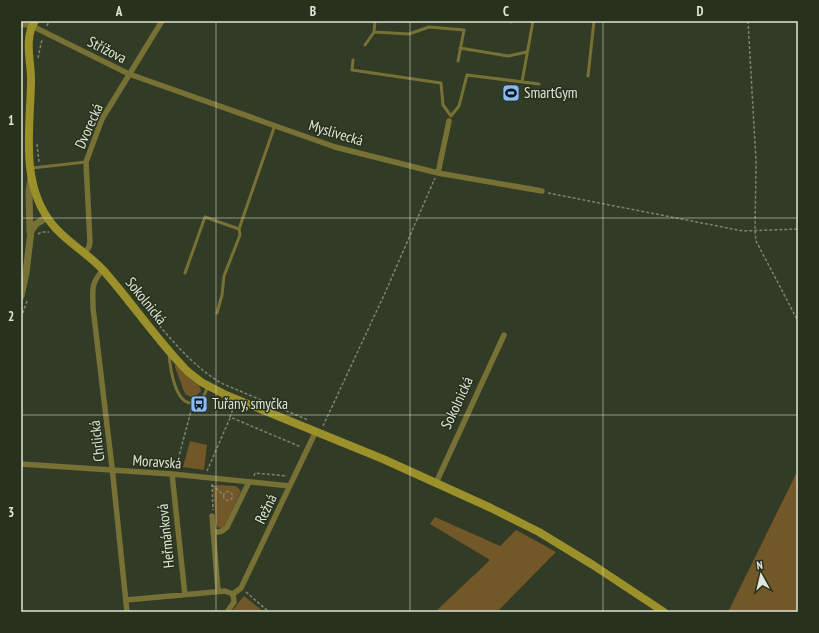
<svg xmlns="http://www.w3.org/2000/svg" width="819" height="633" viewBox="0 0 819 633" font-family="'PT Sans Narrow',sans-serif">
<rect width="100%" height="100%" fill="#313b25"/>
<!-- green -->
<path fill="#725729" d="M175,364L183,373L200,387L201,391L197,395L191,397L185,394L175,367Z
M190,441L207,445L204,470L183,467Z
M798,470V612H728Z
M215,485L236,486L241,491L226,523L223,527L219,528L217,526L216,523L213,488Z
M435,517L500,546L516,530L556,552L497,612H435L490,560L430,524Z
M244,596L264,612H231Z"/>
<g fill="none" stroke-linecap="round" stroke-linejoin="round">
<!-- path -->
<path stroke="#7c8472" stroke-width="1.5" stroke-dasharray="3 2" stroke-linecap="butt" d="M748,21L756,161L755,231L756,241L798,321
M47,26L49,21
M38,58L42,39
M37,144L39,162
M548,193L743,231L798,229
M38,234L42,232H49
M150,314C171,340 193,366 221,383L308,420
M21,318L27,301
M232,405L233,409L230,417L301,447
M192,409L199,408
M323,426L385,293L435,178
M178,469V460L192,407
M207,471L230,418
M254,476L255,473L287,476
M212,484L213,510
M212,485L224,495
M223.5 496a4.5 4.5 0 1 1 9 0a4.5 4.5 0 1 1-9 0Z
M246,592L269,612"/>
<!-- service -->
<path stroke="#777136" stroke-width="3" d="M511,22V21
M374,32L409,34L429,27L464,30L458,61
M365,45L374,32L375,21
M460,48L508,56L527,52
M353,60L352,70L441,83L443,105L451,116
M588,76L594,21
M522,82L533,21
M451,116L459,106L467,75L539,84
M32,168L86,162
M185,273L205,217L239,229
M217,313L222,295L224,276L240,235L239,229L275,125
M169,354C170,367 175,404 192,403C202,403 205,394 208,386"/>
<!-- minor -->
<path stroke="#777136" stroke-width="5.5" d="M21,24L32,26L129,74L335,147L438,173L542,191
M438,173L449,121
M85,253L89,247L90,242L86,162L102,119L162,21
M103,270C90,284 93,290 93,308L112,467L127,612
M21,464L172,474L290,486
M172,474L185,595
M436,483L504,335
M212,516L218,591
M213,533L222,531L227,527L249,482
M126,600L225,591L233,594L241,588L316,431
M227,612L234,602L233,594"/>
<!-- tertiary -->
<path stroke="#777136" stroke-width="7" d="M30,232L29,192L31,177
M21,296L26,273L31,231L36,224L47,217"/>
<!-- secondary -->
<path stroke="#9b9029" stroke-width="8" d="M35,21C23,39 32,64 31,83C30,130 20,184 52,224C66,242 88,253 104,271C132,303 157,340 187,371L201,382L226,395L383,459L491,508L539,532L593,565L664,612"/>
</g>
<!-- grid -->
<path fill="none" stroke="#dfe5d8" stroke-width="1" stroke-opacity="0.55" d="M216,21V612M410,21V612M603,21V612M21,218H798M21,415H798"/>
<!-- icons -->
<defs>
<g id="stadium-square" transform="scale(0.9)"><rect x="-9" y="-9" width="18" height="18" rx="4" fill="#87bbfb" stroke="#27311b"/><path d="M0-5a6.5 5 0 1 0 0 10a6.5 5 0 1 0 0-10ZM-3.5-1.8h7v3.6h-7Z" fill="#111"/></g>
<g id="bus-square" transform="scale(0.9)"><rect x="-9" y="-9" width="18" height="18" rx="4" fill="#87bbfb" stroke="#27311b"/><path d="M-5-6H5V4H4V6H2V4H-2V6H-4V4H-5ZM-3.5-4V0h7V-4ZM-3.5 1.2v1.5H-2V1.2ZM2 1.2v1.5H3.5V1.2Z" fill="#111"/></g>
</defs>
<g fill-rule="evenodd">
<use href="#stadium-square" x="511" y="93"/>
<use href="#bus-square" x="199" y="404"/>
</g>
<g text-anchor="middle" stroke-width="3" stroke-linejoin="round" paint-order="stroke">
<!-- street labels -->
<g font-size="15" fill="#dfe5d8" stroke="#27311b">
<text transform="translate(107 50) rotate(27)" y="5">Střížova</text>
<text transform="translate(89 126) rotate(-66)" y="5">Dvorecká</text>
<text transform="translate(336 133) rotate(17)" y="5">Myslivecká</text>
<text transform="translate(146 301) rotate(51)" y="5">Sokolnická</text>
<text transform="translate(457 403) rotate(-65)" y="5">Sokolnická</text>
<text transform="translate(97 441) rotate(-97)" y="5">Chrlická</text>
<text transform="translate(157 462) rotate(4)" y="5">Moravská</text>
<text transform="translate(266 509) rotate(-64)" y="5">Režná</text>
<text transform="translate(166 536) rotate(-96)" y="5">Heřmánková</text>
</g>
<!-- poi labels -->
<g font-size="15" fill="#dfe5d8" stroke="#27311b" text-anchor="start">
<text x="524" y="98">SmartGym</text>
<text x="212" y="409">Tuřany, smyčka</text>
</g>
</g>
<!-- border -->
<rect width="819" height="633" fill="none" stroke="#27311b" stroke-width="44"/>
<!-- north arrow -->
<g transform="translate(761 575) rotate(352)" stroke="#27311b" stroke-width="3" paint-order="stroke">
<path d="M0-3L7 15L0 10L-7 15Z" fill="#dfe5d8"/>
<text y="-6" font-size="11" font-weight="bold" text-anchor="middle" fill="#dfe5d8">N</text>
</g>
<rect x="22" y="22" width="775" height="589" fill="none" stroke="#dfe5d8" stroke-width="1.5"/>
<g font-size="13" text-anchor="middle" font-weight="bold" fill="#dfe5d8">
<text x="119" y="16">A</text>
<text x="313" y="16">B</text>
<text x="506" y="16">C</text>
<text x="700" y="16">D</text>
<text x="11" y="125">1</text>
<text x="11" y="321">2</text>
<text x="11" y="517">3</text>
</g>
</svg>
